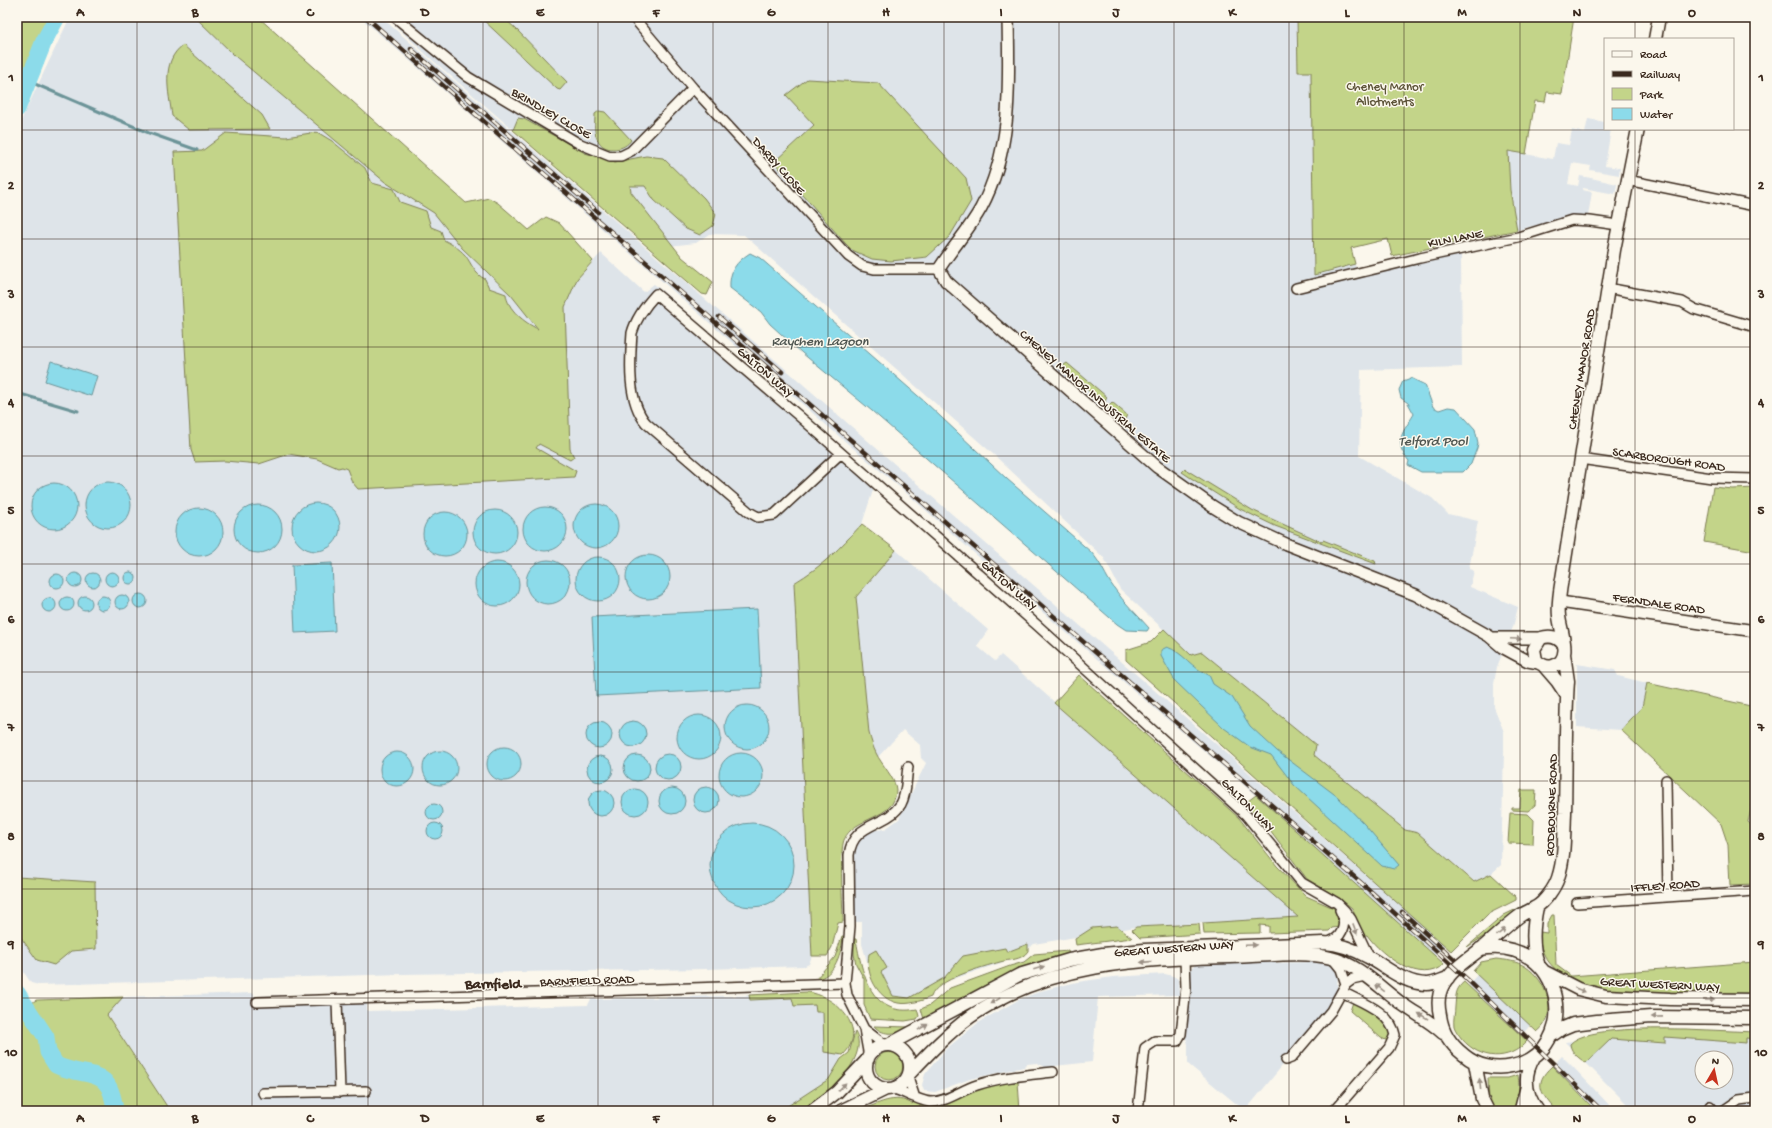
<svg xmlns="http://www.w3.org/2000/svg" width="1772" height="1128" viewBox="0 0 1772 1128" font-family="'Gochi Hand',sans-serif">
<rect width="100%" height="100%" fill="#fbf7ec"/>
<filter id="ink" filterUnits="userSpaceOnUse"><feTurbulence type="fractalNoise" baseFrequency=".025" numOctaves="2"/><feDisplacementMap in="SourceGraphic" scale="8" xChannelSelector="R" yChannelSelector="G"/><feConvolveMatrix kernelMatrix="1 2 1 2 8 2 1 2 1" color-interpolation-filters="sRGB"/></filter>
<g filter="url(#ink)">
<!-- built -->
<path fill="#dee4e9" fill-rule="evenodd" d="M70,17H254L565,306L577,279L601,253L644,292L654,284L877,478L862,524L836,553L816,570L794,583L812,956L809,964L805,966L707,969L402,974L39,985L31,983L17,962V129Z
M360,17H381L1262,784L1445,945L1435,956L1244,785L991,568L903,490L848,444Z
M386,17H1297L1298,72H1311L1314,274L1355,264L1357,278L1433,259L1461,255L1462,367L1361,370L1359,456L1432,498L1448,514L1478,521L1469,569L1474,571L1470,587L1518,607L1513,627L1497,667L1494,683V707L1504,732V751L1501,865L1491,874L1475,882L1418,833L1405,830L1314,755L1316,745L1202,652L1191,655L1120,589L1104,558L993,454L744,235L709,234L696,243L650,248L430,58Z
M1588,119L1605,122V129H1611L1605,166L1620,168L1619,175L1590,170L1591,166L1572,163L1568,184L1578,186L1580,176L1591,178L1617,184L1615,194L1583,188L1582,190L1592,192L1588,216L1569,217L1517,230L1510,190L1508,151L1553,159L1556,143L1569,145L1572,130L1585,133Z
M896,550L988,630L977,646L995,661L1001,655L1298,917L1136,927L1034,944L1015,958L947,981L932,992L931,997L927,999L905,1004L896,1003L887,998L872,979L862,944V922H854V853L855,846L864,834L868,831L885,829L899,819L926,763L921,758L920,745L903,730L878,757L875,752L869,733L856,597Z
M1577,664L1615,670L1618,676L1647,683L1642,707L1621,730L1577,727Z
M1319,962L1334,966L1338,972L1337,990L1332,999L1340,1004L1290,1063L1287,1060L1245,1111L1188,1064V1044L1185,1035L1190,973L1192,968L1197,964Z
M1165,974L1173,976L1178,979L1179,995L1098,997L1092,1062L1045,1067L1037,1063L1027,1064L1024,1067L970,1079L935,1092L924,1091L922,1085L925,1074L946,1049L979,1022L1020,999L1044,990L1077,982L1113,977Z
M1477,975L1531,1025L1521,1035L1468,985Z
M254,993V996L302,995V1006L367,1004V1011L588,1005L591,999L808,994L821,1001L842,1049L840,1062L829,1079L780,1111H170L107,1014L123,997Z
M1667,1030L1755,1035V1111H1634L1565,1042ZM1702,1058H1726V1082H1702Z
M1562,1056L1573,1067L1615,1111H1597L1552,1066Z"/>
<!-- green -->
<path fill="#c3d489" stroke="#7f7f54" d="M17,17H49L17,90Z
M195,17H258L466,203L489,198L498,203L529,230L546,217L559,223L593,261L577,279L565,307L570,449L574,457L570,460L539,444L536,448L576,471L574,477L358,489L352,482L347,469L342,467L338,468L317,459L289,454L259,464L225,461L195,462L191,450L174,152L202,151L226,133L286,137L317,132L332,141L365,168L372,183L394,189L400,202L426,211L431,227L441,231L444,240C451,244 459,248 465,255C472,264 474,274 485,279L489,288L506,294C507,309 525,323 538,329L511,295L462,248L434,213L385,182L236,57Z
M480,17H503L517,30L567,82L560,90L557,89Z
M1297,17H1574L1562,94L1547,92L1545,102L1535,101L1526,154L1508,151L1510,190L1517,230L1392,256L1388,239L1351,248L1355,264L1314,275L1311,72H1298Z
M183,45L262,115L270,129L189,130L172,116C169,93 160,62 183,45Z
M807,79L878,83L966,178L971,201L950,236L927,257L891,261L872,259L852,250L845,243L774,162L814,125L786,95Z
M599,111L605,112L631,140C625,150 606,153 599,142C593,134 595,123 595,114Z
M518,118L524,119L585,153L615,162L646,156L663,158L704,198L716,214L713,226L700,235L686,229L654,200L645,186H630L631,192L682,257L713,282L707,295L702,294L513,130Z
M1067,363L1107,397L1104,404L1063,369L1064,365Z
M1112,402L1127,415L1124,421L1108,409V406Z
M1185,469L1252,510L1322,542L1323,540L1375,561L1376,564L1275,526L1240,509L1191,478L1182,472Z
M1713,487L1733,489L1755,488V551L1704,542Z
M862,524L896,550L856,597L869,733C871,740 873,747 876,753C881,764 896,779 896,790C896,820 853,816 844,840C839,854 843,905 843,922L838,923L832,947L827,956H812L794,583C824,565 839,549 862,524Z
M1164,629L1191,655L1202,652L1316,745L1314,755L1405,830L1418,833L1474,882L1491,874L1516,897V900L1488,914L1451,951L1126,660V650L1151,642Z
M1079,675L1239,818L1277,866L1306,896L1336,909L1339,912V927L1332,928L1329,931L1269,933V926L1260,925V933L1204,934L1203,923L1298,917L1054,703Z
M1647,683L1755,707V792L1748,822L1755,829V884L1730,885L1728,845L1721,824L1621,730L1642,707Z
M1521,790H1536L1535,805L1528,811L1512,810V808H1520Z
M1256,795L1444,964C1421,986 1382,956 1367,935H1363L1352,908L1339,898L1307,879L1270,830L1248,806V801Z
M1510,813L1528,814L1534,820L1533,844L1508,843Z
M17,877L95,882L96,949L71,951L54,965L37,960L17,932Z
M1523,906L1491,932L1467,947L1504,915Z
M1552,915H1554L1556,965L1571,976L1755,962V995C1719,995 1684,994 1649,992C1628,991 1605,993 1585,986C1562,978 1537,960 1540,932L1547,933V924Z
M1199,924L1200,934L1140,938L1132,930L1136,927Z
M1117,926L1132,938L1076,945L1075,939L1092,928Z
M842,936H843C842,951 835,977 816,979L835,957Z
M854,939H856C862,974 871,1018 917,1009L919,1016L917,1019L905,1021L870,1019L864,1005V979L856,964L854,954Z
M1028,944V951C1021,961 1010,959 1000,962C983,967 936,979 931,997C921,1001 908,1005 898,1003C877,999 865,973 869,954L876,950L887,968L881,972L893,996L909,998L944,978L963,956L1005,948L1007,952Z
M1068,951L1069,954C1016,965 970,993 924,1019L921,1009L930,1005L950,988L1010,966L1024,962L1034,954Z
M1496,959C1506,960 1517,961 1526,967C1546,980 1560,1015 1537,1032L1473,971L1481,962Z
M1464,982L1527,1041C1509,1062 1480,1060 1462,1039C1459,1035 1455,1030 1454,1026C1453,1020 1455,1013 1455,1007C1456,996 1455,989 1464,982Z
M807,992C835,995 870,1029 843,1055L824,1052L823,1012H816L815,1005L794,1006L792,998L750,1000L749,995Z
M123,997L107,1015L170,1111H17V1014L36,1000Z
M1353,1002C1367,1009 1396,1021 1388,1041L1381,1038L1350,1011Z
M874,1026L909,1027H910C898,1034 884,1037 874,1026Z
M1686,1029L1755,1032V1039L1746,1038V1043L1665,1037V1043L1611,1039L1586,1063C1579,1058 1571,1053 1570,1044C1585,1026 1662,1029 1686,1029Z
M855,1032C871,1056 825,1101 805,1110C798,1113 787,1111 780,1111L829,1079L841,1059L849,1053Z
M875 1066a14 14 0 1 1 28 0a14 14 0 1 1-28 0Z
M1552,1066L1596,1111H1556C1542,1094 1532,1084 1552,1066Z
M1518,1075C1519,1081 1521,1108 1513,1111C1509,1113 1499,1111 1494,1111L1489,1100L1488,1078H1508Z
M1011,1082H1018L1020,1111H861C876,1104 896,1093 912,1104L914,1102C936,1115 952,1099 972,1091C984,1086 998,1084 1011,1082Z"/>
<!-- water -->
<path fill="#8cdbea" stroke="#6c9498" d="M750,253L760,258L925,402L1007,479L1091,552C1102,564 1105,576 1114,588C1124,603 1137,614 1149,628L1147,631L1126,630L1117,624L872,411L802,353L770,324L761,312L730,288C729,271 736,262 750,253Z
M51,361L97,376L91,396L45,381Z
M1411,378L1425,385L1433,407L1439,410L1448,407L1456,408L1475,429L1478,443L1477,448L1471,464L1463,472H1421L1408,465L1409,461C1392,442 1404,431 1414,414L1408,403L1401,398L1399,390L1403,381Z
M85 505a23 23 0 1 1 46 0a23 23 0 1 1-46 0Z
M31 506a23 23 0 1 1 46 0a23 23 0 1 1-46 0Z
M292 527a24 24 0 1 1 48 0a24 24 0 1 1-48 0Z
M574 526a22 22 0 1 1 44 0a22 22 0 1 1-44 0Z
M234 529a24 24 0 1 1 48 0a24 24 0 1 1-48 0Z
M523 529a22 22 0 1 1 44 0a22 22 0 1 1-44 0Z
M175 532a24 24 0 1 1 48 0a24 24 0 1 1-48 0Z
M473 532a22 22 0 1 1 44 0a22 22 0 1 1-44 0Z
M423 534a22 22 0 1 1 44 0a22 22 0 1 1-44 0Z
M626 577a22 22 0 1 1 44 0a22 22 0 1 1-44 0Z
M576 579a22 22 0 1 1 44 0a22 22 0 1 1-44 0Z
M526 582a22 22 0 1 1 44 0a22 22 0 1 1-44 0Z
M475 584a22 22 0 1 1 44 0a22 22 0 1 1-44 0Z
M332,563L335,631L295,633L292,565Z
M124 578a6 6 0 1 1 12 0a6 6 0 1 1-12 0Z
M105 579a7 7 0 1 1 14 0a7 7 0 1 1-14 0Z
M68 580a7 7 0 1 1 14 0a7 7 0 1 1-14 0Z
M86 580a7 7 0 1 1 14 0a7 7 0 1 1-14 0Z
M50 581a7 7 0 1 1 14 0a7 7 0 1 1-14 0Z
M133 601a7 7 0 1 1 14 0a7 7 0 1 1-14 0Z
M115 602a7 7 0 1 1 14 0a7 7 0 1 1-14 0Z
M96 603a7 7 0 1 1 14 0a7 7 0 1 1-14 0Z
M78 603a7 7 0 1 1 14 0a7 7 0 1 1-14 0Z
M60 604a7 7 0 1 1 14 0a7 7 0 1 1-14 0Z
M42 605a7 7 0 1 1 14 0a7 7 0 1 1-14 0Z
M757,609L761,688L596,696L592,617Z
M1167,647C1183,652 1192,669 1209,675L1213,684L1232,697L1250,726L1277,751L1338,797L1365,825L1399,865L1394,869L1382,866L1294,785L1271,755L1250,747L1224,728L1175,681L1161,656V650Z
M725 727a22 22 0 1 1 44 0a22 22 0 1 1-44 0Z
M677 737a22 22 0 1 1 44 0a22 22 0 1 1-44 0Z
M620 734a13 13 0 1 1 26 0a13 13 0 1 1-26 0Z
M586 735a13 13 0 1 1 26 0a13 13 0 1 1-26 0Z
M487 764a17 17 0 1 1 34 0a17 17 0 1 1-34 0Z
M423 768a17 17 0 1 1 34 0a17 17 0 1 1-34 0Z
M380 769a17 17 0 1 1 34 0a17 17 0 1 1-34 0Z
M719 775a22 22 0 1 1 44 0a22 22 0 1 1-44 0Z
M655 767a13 13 0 1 1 26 0a13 13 0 1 1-26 0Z
M624 768a13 13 0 1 1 26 0a13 13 0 1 1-26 0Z
M587 769a13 13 0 1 1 26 0a13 13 0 1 1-26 0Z
M693 800a13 13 0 1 1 26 0a13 13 0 1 1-26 0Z
M659 801a13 13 0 1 1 26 0a13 13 0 1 1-26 0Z
M622 802a13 13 0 1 1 26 0a13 13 0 1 1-26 0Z
M588 803a13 13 0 1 1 26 0a13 13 0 1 1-26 0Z
M426 812a8 8 0 1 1 16 0a8 8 0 1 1-16 0Z
M710 865a42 42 0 1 1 84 0a42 42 0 1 1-84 0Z
M427 831a8 8 0 1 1 16 0a8 8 0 1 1-16 0Z"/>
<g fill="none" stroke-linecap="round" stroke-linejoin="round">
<!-- stream -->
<path stroke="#6c9498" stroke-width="3" d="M28,81L149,133L197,150
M17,393L78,411"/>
<!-- river -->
<path stroke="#8cdbea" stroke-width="17" d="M17,109L44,41L57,17
M17,993L46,1037L48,1052L56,1065C87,1080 110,1063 115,1111"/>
<!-- minor casing -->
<g stroke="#3b2a1e" stroke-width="12">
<path id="minor" d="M395,17L468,77L578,143L610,156H621L631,151L693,88
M633,17L693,88L848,256L862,266L874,269H939
M1627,180L1755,206
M1296,288L1420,258L1518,237L1572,220L1590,221L1618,225
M1607,288L1682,302L1694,309L1755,327
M840,454L774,515L758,517L749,512L646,423C627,401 630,361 632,333C636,318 645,306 656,294L799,416L1038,626L1246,815L1302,883L1337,903L1345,911L1351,919L1369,957
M1580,459L1712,478L1755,479
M1666,780L1668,897
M1577,903L1755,891
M1325,943C1342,940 1348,925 1340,910
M1333,959L1341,969L1346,984
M845,983L850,926L849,855C853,821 886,828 901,804C907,793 906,779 908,767
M337,1000L340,1092
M257,1002L845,983L847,995L864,1029L869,1057
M864,1029L886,1046
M1286,1060L1291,1058L1331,1011L1346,984L1353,979L1366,976
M908,1077L914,1095
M894,1089C904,1092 922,1102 931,1102C947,1102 961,1090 977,1085C1001,1077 1027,1075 1053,1072
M263,1093L366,1091
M1710,1106L1714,1111
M1138,1111L1145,1048L1155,1041H1177L1181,1034L1186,988L1185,959
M1334,1111L1389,1048L1395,1035C1390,1011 1361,1002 1342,992
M1723,1111L1739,1100L1755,1098"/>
</g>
<!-- tertiary casing -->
<g stroke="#3b2a1e" stroke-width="14">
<path id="tertiary" d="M1008,17C1009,83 1013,148 981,208C969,230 952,248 939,269L946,281L1157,467L1212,506L1238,522L1286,544L1416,595L1489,636L1502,647L1513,653L1528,661L1539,663
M1560,602L1755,631
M1492,638H1541
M1520,1111L1526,1088"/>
</g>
<!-- secondary casing -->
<g stroke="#3b2a1e" stroke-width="15">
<path id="secondary" d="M1655,39L1659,17
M1563,644C1558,637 1550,635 1541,638L1534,649L1536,660C1541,665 1546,668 1553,666C1574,660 1560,630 1559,616C1557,600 1562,582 1564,566L1614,250L1638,129
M1544,666L1557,681L1567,696
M1537,907C1533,926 1531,945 1538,963
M1480,949C1566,934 1583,1052 1512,1066C1495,1070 1477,1066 1464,1055C1451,1045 1442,1032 1440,1015C1438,1006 1438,994 1443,985C1451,970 1468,959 1482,948C1495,937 1507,925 1521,915C1526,912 1531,910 1536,907C1545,902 1555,887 1558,878C1565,857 1564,834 1565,813C1566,769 1565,724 1568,681L1564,654
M1545,972L1578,989L1606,996L1670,999L1755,1000
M1551,1036L1561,1029L1573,1024L1597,1021L1651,1017L1755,1018
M888,1045L1019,975L1069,960L1103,954L1144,950L1324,943C1340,944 1354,949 1368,957C1387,967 1404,984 1427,984C1434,984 1441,980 1448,978
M866 1067a22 22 0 1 1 44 0a22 22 0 1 1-44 0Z
M1534,1057C1523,1075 1525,1094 1538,1111
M1475,1063L1482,1099L1488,1111
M910,1073C929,1053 948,1033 970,1017C1046,963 1141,959 1231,957C1262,957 1301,950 1331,958C1358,964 1380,988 1402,1004C1416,1014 1430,1021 1443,1033
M812,1111L837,1092L868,1059
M841,1111L886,1089"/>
</g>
<!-- minor -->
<use href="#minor" stroke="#fbf7ec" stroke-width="9"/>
<!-- tertiary -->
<use href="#tertiary" stroke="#fbf7ec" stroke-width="11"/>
<!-- secondary -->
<use href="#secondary" stroke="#fbf7ec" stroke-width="12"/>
<!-- rail casing -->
<g stroke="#3b2a1e" stroke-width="4.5">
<path id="rail" d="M366,17L465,105L1367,888L1470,982L1602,1111
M411,49L598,212
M719,317L782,372
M1402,912L1454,959"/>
</g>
<!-- rail -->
<use href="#rail" stroke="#fbf7ec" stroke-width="3" stroke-dasharray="9" stroke-linecap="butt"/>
</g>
<!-- one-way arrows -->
<defs><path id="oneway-solid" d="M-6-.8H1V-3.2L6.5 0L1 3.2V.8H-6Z"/></defs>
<g fill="#9b9085">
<use href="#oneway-solid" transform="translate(1516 639) rotate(2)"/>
<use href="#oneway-solid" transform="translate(1355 929) rotate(69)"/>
<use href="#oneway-solid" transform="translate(1501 932) rotate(-40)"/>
<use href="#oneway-solid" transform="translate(1251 945) rotate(-2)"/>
<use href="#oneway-solid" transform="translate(1146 962) rotate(175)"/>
<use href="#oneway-solid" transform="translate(1039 968) rotate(-17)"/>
<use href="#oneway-solid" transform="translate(1380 988) rotate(-143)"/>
<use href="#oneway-solid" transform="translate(1580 990) rotate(21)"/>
<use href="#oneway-solid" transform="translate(1709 1000) rotate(1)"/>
<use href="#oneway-solid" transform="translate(995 1001) rotate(151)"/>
<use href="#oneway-solid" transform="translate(1423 1016) rotate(-149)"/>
<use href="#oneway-solid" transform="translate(1657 1017) rotate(179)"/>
<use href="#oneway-solid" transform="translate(923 1027) rotate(-31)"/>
<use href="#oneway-solid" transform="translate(1480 1084) rotate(-96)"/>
<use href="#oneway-solid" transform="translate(842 1087) rotate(-46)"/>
</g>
</g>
<!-- grid -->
<path fill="none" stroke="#3b2a1e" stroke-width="1" stroke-opacity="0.55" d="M137,17V1111M252,17V1111M368,17V1111M483,17V1111M598,17V1111M713,17V1111M828,17V1111M944,17V1111M1059,17V1111M1174,17V1111M1289,17V1111M1404,17V1111M1520,17V1111M1635,17V39M1635,129V1111M17,130H1755M17,239H1755M17,347H1755M17,456H1755M17,564H1755M17,672H1755M17,781H1755M17,889H1755M17,998H1755"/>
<g text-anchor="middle" stroke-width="3" stroke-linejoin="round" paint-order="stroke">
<!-- park labels -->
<g font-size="13" fill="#5d5439" stroke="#fbf7ec">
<text x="1385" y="90">Cheney Manor<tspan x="1385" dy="15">Allotments</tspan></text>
</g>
<!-- street labels -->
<g font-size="13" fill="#3b2a1e" stroke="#fbf7ec">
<text transform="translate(552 112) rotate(30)" y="5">BRINDLEY CLOSE</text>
<text transform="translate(780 165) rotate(48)" y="5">DARBY CLOSE</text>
<text transform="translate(1455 237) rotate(-11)" y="5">KILN LANE</text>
<text transform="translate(1580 369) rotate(-81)" y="5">CHENEY MANOR ROAD</text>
<text transform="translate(766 371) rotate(41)" y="5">GALTON WAY</text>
<text transform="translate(1096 395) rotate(41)" y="5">CHENEY MANOR INDUSTRIAL ESTATE</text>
<text transform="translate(1669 458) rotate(8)" y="5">SCARBOROUGH ROAD</text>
<text transform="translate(1010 584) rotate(41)" y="5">GALTON WAY</text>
<text transform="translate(1659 602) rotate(8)" y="5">FERNDALE ROAD</text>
<text transform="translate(1249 804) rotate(45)" y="5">GALTON WAY</text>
<text transform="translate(1550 805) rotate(-88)" y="5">RODBOURNE ROAD</text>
<text transform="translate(1665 884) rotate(-4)" y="5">IFFLEY ROAD</text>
<text transform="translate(1174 947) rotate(-4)" y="5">GREAT WESTERN WAY</text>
<text transform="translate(587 979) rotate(-2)" y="5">BARNFIELD ROAD</text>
<text transform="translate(1660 983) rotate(3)" y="5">GREAT WESTERN WAY</text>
</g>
<!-- water labels -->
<g font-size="14" font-style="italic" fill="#4f5651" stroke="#fbf7ec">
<text x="820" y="345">Raychem Lagoon</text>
<text x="1433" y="445">Telford Pool</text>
</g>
<!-- quarter labels -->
<g font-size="15" font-weight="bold" fill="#3b2a1e" stroke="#fbf7ec">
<text x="493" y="988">Barnfield</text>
</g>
</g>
<!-- margin -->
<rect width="1772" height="1128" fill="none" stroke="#fbf7ec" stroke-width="44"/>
<!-- legend -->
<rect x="1604" y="38" width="130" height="92" fill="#fbf7ec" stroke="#aea59a"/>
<rect x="1612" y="51" width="20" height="6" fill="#fbf7ec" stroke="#aea59a"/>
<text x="1640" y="58" font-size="12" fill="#3b2a1e">Road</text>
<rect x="1612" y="71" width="20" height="6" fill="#3b2a1e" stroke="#aea59a"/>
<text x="1640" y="78" font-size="12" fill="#3b2a1e">Railway</text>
<rect x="1612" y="88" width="20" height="12" fill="#c3d489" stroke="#aea59a"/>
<text x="1640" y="98" font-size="12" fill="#3b2a1e">Park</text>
<rect x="1612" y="108" width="20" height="12" fill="#8cdbea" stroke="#aea59a"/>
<text x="1640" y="118" font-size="12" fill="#3b2a1e">Water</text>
<!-- north arrow -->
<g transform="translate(1714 1070) rotate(9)"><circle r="19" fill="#fbf7ec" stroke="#aea59a"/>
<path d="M0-3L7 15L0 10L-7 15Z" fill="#c8321e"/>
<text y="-6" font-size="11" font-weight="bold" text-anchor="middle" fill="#3b2a1e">N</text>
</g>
<rect x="22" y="22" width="1728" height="1084" fill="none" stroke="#3b2a1e" stroke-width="1.5"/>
<g font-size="13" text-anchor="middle" font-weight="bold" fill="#3b2a1e">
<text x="80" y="16">A</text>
<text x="195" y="16">B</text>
<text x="310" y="16">C</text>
<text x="425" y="16">D</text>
<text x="540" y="16">E</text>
<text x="656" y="16">F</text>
<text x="771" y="16">G</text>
<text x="886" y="16">H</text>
<text x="1001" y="16">I</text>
<text x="1116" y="16">J</text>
<text x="1232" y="16">K</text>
<text x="1347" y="16">L</text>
<text x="1462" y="16">M</text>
<text x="1577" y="16">N</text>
<text x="1692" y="16">O</text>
<text x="11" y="81">1</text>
<text x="1761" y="81">1</text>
<text x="11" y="189">2</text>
<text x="1761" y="189">2</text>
<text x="11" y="298">3</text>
<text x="1761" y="298">3</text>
<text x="11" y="406">4</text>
<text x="1761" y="406">4</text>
<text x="11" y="514">5</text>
<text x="1761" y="514">5</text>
<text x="11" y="623">6</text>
<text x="1761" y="623">6</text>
<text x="11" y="731">7</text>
<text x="1761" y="731">7</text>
<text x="11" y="840">8</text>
<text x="1761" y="840">8</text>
<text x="11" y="948">9</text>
<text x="1761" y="948">9</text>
<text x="11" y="1056">10</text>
<text x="1761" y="1056">10</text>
<text x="80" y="1122">A</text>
<text x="195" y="1122">B</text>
<text x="310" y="1122">C</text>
<text x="425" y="1122">D</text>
<text x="540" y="1122">E</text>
<text x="656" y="1122">F</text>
<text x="771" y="1122">G</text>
<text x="886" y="1122">H</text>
<text x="1001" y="1122">I</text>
<text x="1116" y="1122">J</text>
<text x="1232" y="1122">K</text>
<text x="1347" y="1122">L</text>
<text x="1462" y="1122">M</text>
<text x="1577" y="1122">N</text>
<text x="1692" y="1122">O</text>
</g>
</svg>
